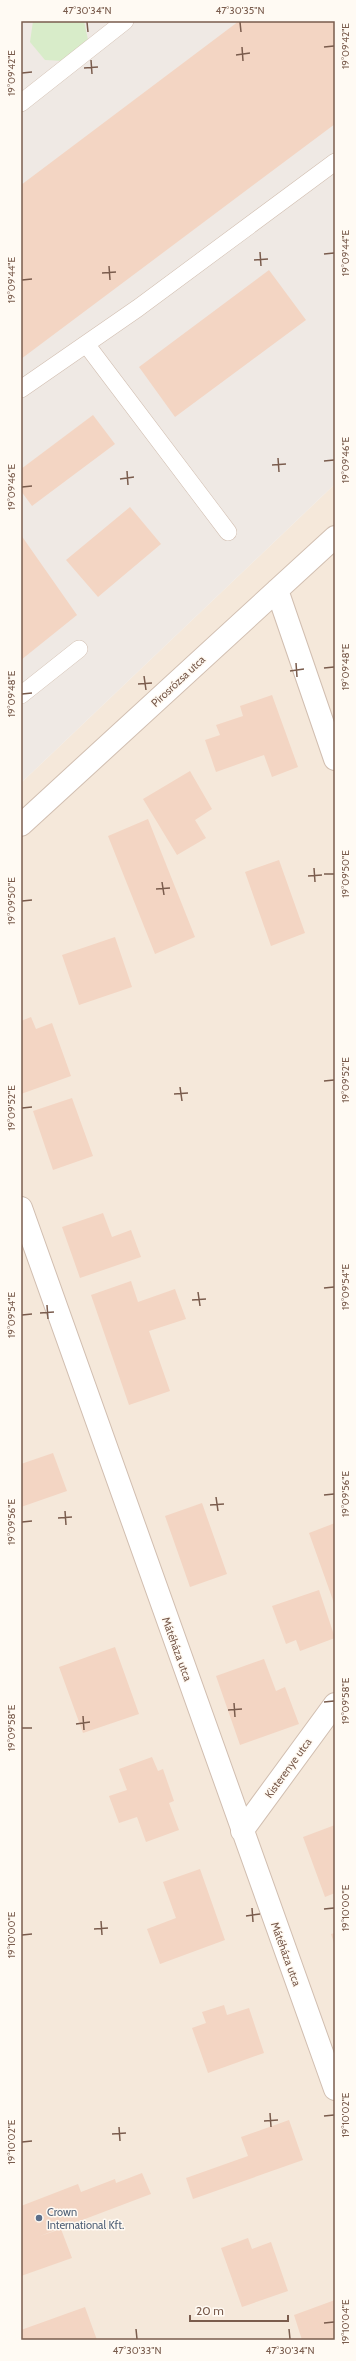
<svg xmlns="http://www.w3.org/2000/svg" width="356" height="2361" viewBox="0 0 356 2361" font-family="Cabin,sans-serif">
<rect width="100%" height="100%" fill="#fdf6ec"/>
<!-- residential -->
<path fill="#f5e8da" d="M335,484V2340H21V783Z"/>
<!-- industrial -->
<path fill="#efe9e4" d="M21,21H335V484L21,783Z"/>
<!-- green -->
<path fill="#d8ecc9" d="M33,21H84L90,49L63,61L45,60L30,42Z"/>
<!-- building -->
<path fill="#f3d5c3" d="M239,21H335V124L21,359V185Z
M269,270L306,320L175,417L139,367Z
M93,415L115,444L32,506L21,491V469Z
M130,507L161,544L98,597L66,560Z
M21,535L77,615L21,660Z
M272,695L298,767L272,777L264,755L216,772L205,740L220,735L216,725L243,716L240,706Z
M190,771L212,809L195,820L206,838L177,855L143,799Z
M148,819L195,937L155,954L108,836Z
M279,860L305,933L271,946L245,872Z
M115,937L132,987L79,1005L62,955Z
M31,1017L36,1029L52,1023L71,1076L21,1094V1021Z
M72,1098L93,1156L53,1170L33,1111Z
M103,1213L112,1237L131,1230L141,1257L80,1278L62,1227Z
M131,1281L138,1302L175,1289L186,1319L149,1331L170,1391L129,1405L91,1295Z
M53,1453L67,1491L21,1507V1464Z
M202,1503L227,1574L190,1587L165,1516Z
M335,1523V1606L309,1533Z
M319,1590L335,1638L300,1651L296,1640L286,1644L272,1606Z
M115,1647L139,1714L83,1733L59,1667Z
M264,1659L276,1691L285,1687L299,1724L240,1745L216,1676Z
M152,1757L158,1771L163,1769L174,1801L169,1803L179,1830L146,1842L137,1817L119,1823L109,1796L127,1790L119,1769Z
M335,1825V1893L325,1897L303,1837Z
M200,1869L225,1940L160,1964L147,1929L176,1918L163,1882Z
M335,1933V1946L331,1934Z
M224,2005L227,2015L249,2008L264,2053L208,2073L192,2028L206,2023L202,2012Z
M289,2120L303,2160L193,2199L186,2178L248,2156L241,2137Z
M142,2173L151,2194L40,2236L61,2229L72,2258L21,2276V2206L78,2184L81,2192L115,2179L116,2183Z
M248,2238L252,2249L271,2242L288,2291L242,2307L221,2248Z
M335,2300V2340H302L294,2315Z
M85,2307L97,2340H22L21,2330Z"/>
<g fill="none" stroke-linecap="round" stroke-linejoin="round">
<!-- service casing -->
<g stroke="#d1beb0" stroke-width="18">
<path id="service" d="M21,103L125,21
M86,344L228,532
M21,389L138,308L335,162
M21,695L79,649"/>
</g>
<!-- minor casing -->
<g stroke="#d1beb0" stroke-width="24">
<path id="minor" d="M277,590L335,759
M21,825L335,537
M21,1208L335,2089
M242,1831L335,1704"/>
</g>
<!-- service -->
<use href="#service" stroke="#fff" stroke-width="17"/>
<!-- minor -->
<use href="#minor" stroke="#fff" stroke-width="22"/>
</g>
<!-- ticks -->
<path fill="none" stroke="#7a5c4d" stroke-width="1.5" d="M87,22L88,32M240,22L241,32M242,47L243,61M324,47L334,46M236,55L250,53M91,60L92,74M84,68L98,67M22,73L32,72M260,252L261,266M324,254L334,253M254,260L268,259M109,266L110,280M102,273L116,272M22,280L32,279M278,458L279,472M324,461L334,460M272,465L286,464M127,471L128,485M120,479L134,477M22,487L32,486M296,663L297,677M324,668L334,667M290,671L304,669M144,676L146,690M138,684L152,683M22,694L32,693M314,868L315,882M324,874H334M308,876L322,875M162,882L164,895M156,889L170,888M22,901L32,900M324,1081L334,1080M180,1087L182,1101M174,1094L188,1093M22,1108L32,1107M324,1288L334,1287M198,1292L200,1306M192,1300L206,1299M47,1305L48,1319M40,1313L54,1312M22,1315L32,1314M324,1495L334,1494M216,1497L218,1511M210,1505L224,1504M65,1511L66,1525M58,1518L72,1517M22,1522L32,1521M324,1702L334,1701M234,1703L235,1717M228,1710L242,1709M83,1716L84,1730M76,1724L90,1722M22,1728H32M252,1908L253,1922M324,1909L334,1908M246,1916L260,1914M101,1921L102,1935M94,1929L108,1928M22,1935L32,1934M270,2113L271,2127M324,2116L334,2115M264,2121L278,2120M119,2127L120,2141M112,2134L126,2133M22,2142L32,2141M324,2323L334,2322M136,2329L137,2339M289,2329L290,2339"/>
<!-- markers -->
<circle fill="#5c6f8a" stroke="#fffaf3" stroke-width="1.5" cx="39" cy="2218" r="4"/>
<g text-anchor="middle" stroke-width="3" stroke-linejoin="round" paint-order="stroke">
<!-- street labels -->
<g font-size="11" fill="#7a5c4d" stroke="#fffaf3">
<text transform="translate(178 681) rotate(-43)" y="4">Pirosrózsa utca</text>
<text transform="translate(177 1649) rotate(70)" y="4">Mátéháza utca</text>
<text transform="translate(288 1768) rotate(-54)" y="4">Kisterenye utca</text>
<text transform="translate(286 1954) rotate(70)" y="4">Mátéháza utca</text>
</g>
<!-- service labels -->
<g font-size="11" fill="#4e5e75" stroke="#fffaf3" text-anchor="start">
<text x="47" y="2216">Crown<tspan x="47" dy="13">International Kft.</tspan></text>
</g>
</g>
<!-- border -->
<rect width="356" height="2361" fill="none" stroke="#fffaf3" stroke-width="44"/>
<!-- scale -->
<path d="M190 2315v6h98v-6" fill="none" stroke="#7a5c4d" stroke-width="2"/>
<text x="196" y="2315" font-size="12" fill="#7a5c4d" stroke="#fffaf3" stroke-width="3" paint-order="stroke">20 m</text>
<rect x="22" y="22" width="312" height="2317" fill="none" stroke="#7a5c4d" stroke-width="1.5"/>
<g font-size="10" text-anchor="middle" fill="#7a5c4d">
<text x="87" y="14">47°30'34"N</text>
<text x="240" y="14">47°30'35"N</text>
<text transform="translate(345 46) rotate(-90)" y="4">19°09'42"E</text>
<text transform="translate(11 73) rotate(-90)" y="4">19°09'42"E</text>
<text transform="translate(345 253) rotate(-90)" y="4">19°09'44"E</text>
<text transform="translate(11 280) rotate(-90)" y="4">19°09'44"E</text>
<text transform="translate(345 460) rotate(-90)" y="4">19°09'46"E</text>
<text transform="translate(11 487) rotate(-90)" y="4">19°09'46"E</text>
<text transform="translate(345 667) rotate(-90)" y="4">19°09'48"E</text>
<text transform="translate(11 694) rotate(-90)" y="4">19°09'48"E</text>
<text transform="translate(345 874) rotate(-90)" y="4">19°09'50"E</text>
<text transform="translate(11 901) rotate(-90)" y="4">19°09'50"E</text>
<text transform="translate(345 1080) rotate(-90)" y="4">19°09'52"E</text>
<text transform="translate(11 1108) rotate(-90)" y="4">19°09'52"E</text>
<text transform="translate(345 1287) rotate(-90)" y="4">19°09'54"E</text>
<text transform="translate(11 1315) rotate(-90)" y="4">19°09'54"E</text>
<text transform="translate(345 1494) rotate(-90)" y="4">19°09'56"E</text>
<text transform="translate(11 1522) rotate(-90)" y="4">19°09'56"E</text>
<text transform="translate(345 1701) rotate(-90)" y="4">19°09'58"E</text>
<text transform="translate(11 1728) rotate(-90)" y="4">19°09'58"E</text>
<text transform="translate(345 1908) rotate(-90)" y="4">19°10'00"E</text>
<text transform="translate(11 1935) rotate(-90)" y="4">19°10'00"E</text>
<text transform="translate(345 2115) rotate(-90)" y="4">19°10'02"E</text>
<text transform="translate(11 2142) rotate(-90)" y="4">19°10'02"E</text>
<text transform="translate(345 2322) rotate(-90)" y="4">19°10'04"E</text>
<text x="137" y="2354">47°30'33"N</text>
<text x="290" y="2354">47°30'34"N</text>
</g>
</svg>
